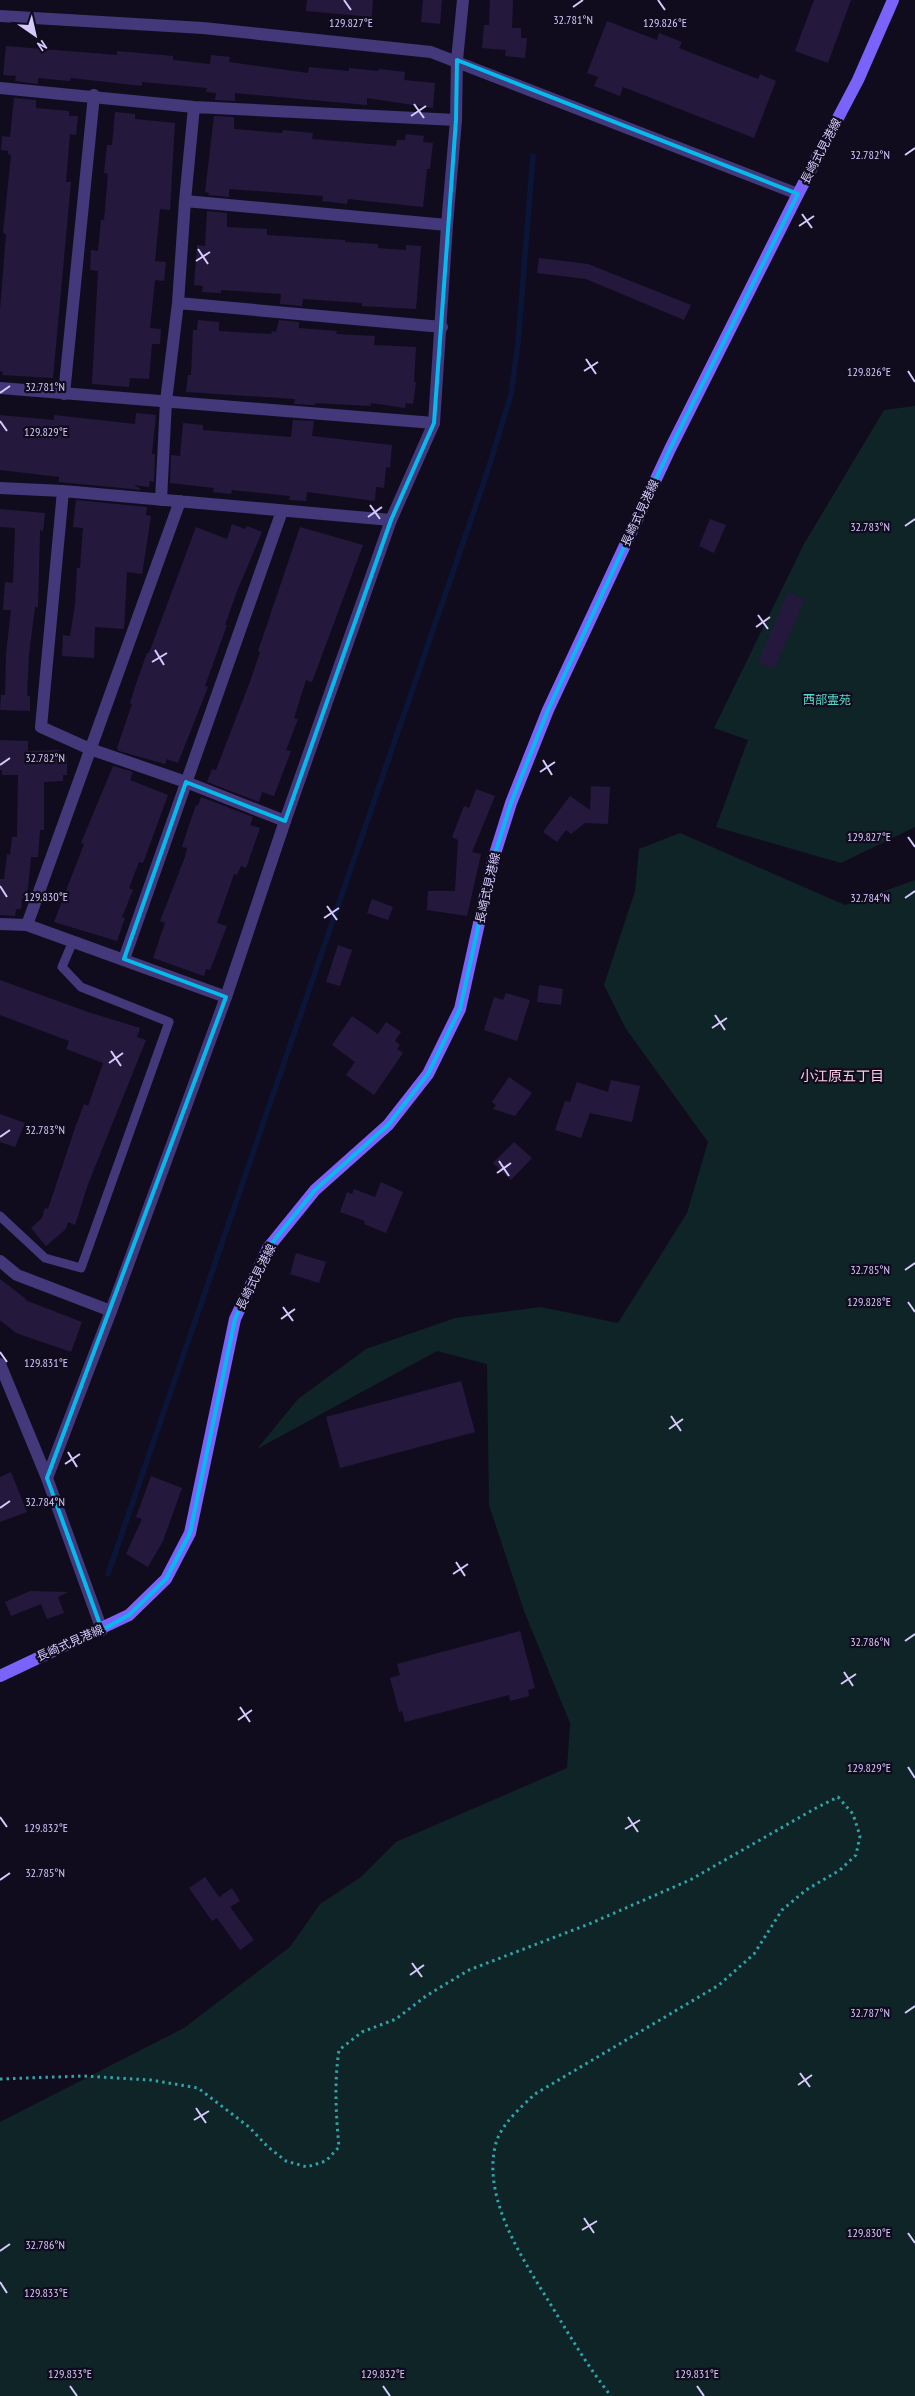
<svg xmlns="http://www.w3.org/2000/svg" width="915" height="2396" viewBox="0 0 915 2396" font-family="'PT Sans Narrow','Noto Sans JP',sans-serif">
<rect width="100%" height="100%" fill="#110c1d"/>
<!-- green -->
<path fill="#0f2426" d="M915,406V827L841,863L716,827L748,740L714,728L804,544L884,410Z
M680,833L845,905L915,880V2396H0V2122L184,2028L290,1947L320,1904L361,1877L396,1842L567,1768L570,1723L524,1611L489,1505L487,1364L437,1351L257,1449L298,1399L366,1349L455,1318L541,1307L618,1323L687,1213L708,1142L626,1029L604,985L635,891L639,849Z"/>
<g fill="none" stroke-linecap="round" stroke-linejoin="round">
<!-- stream -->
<path stroke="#0a1538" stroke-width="5.5" d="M108,1574L486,476L511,395L518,343L533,156"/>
</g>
<!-- building -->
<path fill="#24193d" d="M307,0H373L372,17L306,11Z
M423,0H442L440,24L421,22Z
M490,0H513L512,28H521V38H527L525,58L505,56L506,50L482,48L484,25H489Z
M814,0H851L828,63L795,51Z
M607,21L657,40L659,33L682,42L679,48L758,79L760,74L776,81L754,138L623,87L620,96L594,86L598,77L587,73Z
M6,46L117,55V51L173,56V60L210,64L211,55L230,57L229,62L308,73L309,67L349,71V68L378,71L379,69L405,72L404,80L435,83L433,108L367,98V105L235,93V101L215,100L216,93L206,92L207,88L142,82V86L71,78L70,81L38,78V84L15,81L16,76L3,75Z
M14,98L36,100V108L69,111V116H78L76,135L70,134L66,182H71L53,378L2,375L3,372L0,371V311L6,234L3,233L11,155L8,154V151L1,150L2,136L10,137Z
M115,112L135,114V119L175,123L170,210L160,209L155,261L166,262L164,281L155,280L150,328L161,329L160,344H152L149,379L130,378L129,387L92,384L98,271L90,270L91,250L98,251L101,220H104L108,174L104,173L107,145H112Z
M214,116L234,117V129L282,133L283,130L313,133L312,139L396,146L397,140H405L406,134L424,136L423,142L433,143L430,169H427L423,207L348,199L347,204L322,201L323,196L229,189V197L208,195L209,193L205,192Z
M207,211L227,213V227L267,229V235L345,240V242L378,244V248L406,250V245L421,246L416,309L362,306V303L303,299L302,306L280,304L281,294L221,290V293L202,292L203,286L194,285L197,245L205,246Z
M539,258L588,264L691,305L684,320L586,279L537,273Z
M198,320L219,322V331L271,334L272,331L276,332L279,320L299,322V328L337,331L336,334L375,336L374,345L416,347L414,382H416L413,404L406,403L405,408L371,403V406L315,403V405L294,404L295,399L186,392L188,375H191L193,330H197Z
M136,413L156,415L152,454H155L154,482L150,481L149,487L134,485L142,490L59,482V477L0,470V415L54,420V415L135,424Z
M293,420L314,421L312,436L392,445L390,468L386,467L384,488L376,487L375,501L307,492L306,501L289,500L290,496L232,490L231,494L213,492L214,488L170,483L171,455L180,456L183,423L203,425V430L291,437Z
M76,500L147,507L146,515L151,516L142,574L127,572L124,629L95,627L94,658L62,656L63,635L70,636L75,605L77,568H80L83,528L73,527Z
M0,509L45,513L43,531L40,530L38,607H35L29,654L27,696H30V711L0,710L1,695H5L6,654L11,610H3L5,582L13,583L15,528L0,527Z
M710,519L726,525L714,553L699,546Z
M232,524L245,529L247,526L262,532L237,591L225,625H227L205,686L208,687L178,763L167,759L165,764L119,751L117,748L132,704L130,703L137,681L147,653H149L196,527L227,539Z
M300,527L363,545L312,682L306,680L294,718L298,719L286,750L291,751L274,796L262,792L259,802L207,782L212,769L216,770L251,679L260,652L258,651Z
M788,592L805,600L774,669L758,662Z
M0,740L28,741V751L59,750V756H67V775H63V781L44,782V830H40L38,857H31L27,898H22L21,909H16L15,916L0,915V879H4L7,854L10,855L12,837H17L18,775H2V770H0Z
M113,766L133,772L130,780L168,795L143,863L139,862L129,888L133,890L122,917L125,918L117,941L54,922L84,844L81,843Z
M591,786L610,787L608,824L585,823L571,834L566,830L557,842L543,832L570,796L590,810Z
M476,789L495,796L472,852L481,854L467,916L427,910L428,891H455L458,840L452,837L464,806L469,808Z
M201,797L253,817L250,825L260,828L246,868L241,866L237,875L234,874L217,923L227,926L210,970L206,969L204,976L153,958L165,923L160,921L185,857L187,848L182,847L189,825L196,805L198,806Z
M372,899L393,907L388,920L367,913Z
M338,945L352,950L340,986L326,982Z
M0,980L88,1012L140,1028L137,1037L146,1040L88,1184L75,1225L68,1222L66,1229L46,1246L31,1228L42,1218L45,1208L48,1209L75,1128L84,1104L88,1106L103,1063L66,1049L69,1041L0,1015Z
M539,985L563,989L561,1005L537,1002Z
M506,993L530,1000L517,1041L484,1030L494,997L503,1000Z
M352,1016L378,1034L386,1022L401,1032L395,1041L400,1045L397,1049L403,1053L374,1095L346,1075L355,1062L332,1045Z
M509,1077L532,1093L515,1116L493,1109L496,1105L492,1102Z
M611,1080L640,1086L632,1122L590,1113L581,1138L555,1130L565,1101L570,1102L577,1082L608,1092Z
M0,1114L25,1123L15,1147L0,1142Z
M514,1142L532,1158L511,1180L493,1163Z
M381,1182L403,1192L386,1233L364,1224L365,1221L340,1212L347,1192L352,1194L354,1189L375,1197Z
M296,1253L326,1262L319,1283L290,1274Z
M0,1279L26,1299L25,1300L82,1322L71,1352L16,1333L0,1320Z
M461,1381L475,1432L340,1468L326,1417Z
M11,1472L27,1512L0,1522V1477Z
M151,1476L182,1488L163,1541L148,1567L126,1554L142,1519L136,1517Z
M30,1591L68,1592L58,1597L64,1613L47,1619L41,1604L11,1616L5,1602Z
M520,1631L535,1688L528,1690L529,1696L510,1701L509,1695L405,1722L402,1711L399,1712L390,1678L400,1675L397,1664Z
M205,1877L219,1897L232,1888L240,1901L230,1907L254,1940L240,1950L217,1918L212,1921L189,1888Z"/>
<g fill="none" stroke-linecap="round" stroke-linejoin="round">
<!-- path -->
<path stroke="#30a3ab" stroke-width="3" stroke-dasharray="2.5 4" stroke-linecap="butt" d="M0,2079L83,2076L151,2080L198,2088L249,2127L268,2147L286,2161L307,2167L326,2161L339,2147C336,2115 334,2083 339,2050L362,2032L396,2019L426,1996L469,1970L589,1924L690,1880L816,1808L838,1797L853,1814L860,1836L856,1855L840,1870L806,1890L782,1910L754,1954L719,1985L535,2094C520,2108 499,2126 495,2147C483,2201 524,2261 551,2305C570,2336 588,2367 611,2396"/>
<!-- service -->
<path stroke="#42387a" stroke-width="9" d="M0,1216L45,1258L81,1268L169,1022L81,987L62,967L73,941"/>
<!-- minor -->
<path stroke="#42387a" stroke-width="12" d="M457,60L463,0
M0,88L194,107L456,120
M185,201L447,225
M178,303L442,327
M0,388L434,423
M64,394L94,95
M0,488L63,491L391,520
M63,491L41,727L90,749L186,782L285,821
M161,500L166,401L178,303L185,201L194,107
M0,924L27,925L226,997
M27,925L180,501
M124,959L282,511
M0,1261L17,1275L111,1311"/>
<!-- tertiary -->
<path stroke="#42387a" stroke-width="12" d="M0,16L203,28L431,52L798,194
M0,1364L47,1478L102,1630
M47,1478L111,1311L226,997L285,821L391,520L434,423L447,225L456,120L457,60"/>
<!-- secondary -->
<path stroke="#7963fb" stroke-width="12" d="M0,1676L129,1615L166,1579L190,1533L235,1319L268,1248L315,1190L388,1125L428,1074L460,1009L493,860L511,803L548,710L670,449L798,194L858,80L893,0"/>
</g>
<!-- marked area -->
<path fill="none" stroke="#06baec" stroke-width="4" stroke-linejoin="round" d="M457,60L798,194L670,449L548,710L511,803L493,860L460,1009L428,1074L388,1125L315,1190L268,1248L235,1319L190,1533L166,1579L129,1615L102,1630L47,1478L226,997L124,959L186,782L285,821L391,520L434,423L456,120Z"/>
<!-- ticks -->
<path fill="none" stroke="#d5c9fe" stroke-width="2" d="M344,0L351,10M658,0L665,10M573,7L583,0M414,104L424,118M411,116L426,106M905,155L915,148M802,214L812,228M799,226L814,216M198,249L208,264M196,261L210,252M586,359L596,374M584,371L598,362M908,371L915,382M0,393L10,386M0,421L7,431M370,505L380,519M368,517L382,507M905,526L915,519M758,615L768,629M756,627L770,617M155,650L164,665M152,662L167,653M543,760L552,775M0,765L10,758M540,772L555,762M908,837L915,847M0,886L7,897M905,898L915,891M327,906L337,920M324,918L339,908M715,1015L725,1030M712,1028L727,1018M111,1051L121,1066M109,1063L123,1053M0,1137L10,1130M499,1161L509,1176M497,1173L511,1163M905,1270L915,1263M908,1302L915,1312M283,1307L293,1321M281,1319L295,1309M0,1352L7,1362M671,1416L681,1431M669,1429L683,1419M68,1452L77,1467M65,1464L80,1454M0,1508L10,1501M456,1562L465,1576M453,1574L468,1564M905,1641L915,1634M844,1672L853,1686M841,1684L856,1674M240,1707L250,1722M238,1720L252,1710M908,1767L915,1778M0,1817L7,1827M628,1817L638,1832M625,1829L640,1820M0,1880L10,1873M412,1963L422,1977M410,1975L424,1965M905,2013L915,2006M800,2073L810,2087M798,2085L812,2075M196,2108L206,2123M194,2120L209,2111M584,2218L594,2233M582,2230L597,2221M908,2233L915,2243M0,2251L10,2244M0,2282L7,2293M70,2386L77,2396M383,2386L390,2396M697,2386L704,2396"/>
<g text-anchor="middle" stroke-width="4.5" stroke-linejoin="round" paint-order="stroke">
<!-- street labels -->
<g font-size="12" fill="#d5c9fe" stroke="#110c1d">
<text transform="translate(821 151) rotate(-62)" y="4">長崎式見港線</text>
<text transform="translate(640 513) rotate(-65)" y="4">長崎式見港線</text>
<text transform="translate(488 888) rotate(-77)" y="4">長崎式見港線</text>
<text transform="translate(256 1277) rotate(-63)" y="4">長崎式見港線</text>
<text transform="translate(70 1643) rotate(-24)" y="4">長崎式見港線</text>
</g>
<!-- park labels -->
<g font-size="12" fill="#58dac9" stroke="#110c1d">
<text x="827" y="704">西部霊苑</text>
</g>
<!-- neighbourhood labels -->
<g font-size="14" fill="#fecbe5" stroke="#110c1d">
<text x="842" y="1081">小江原五丁目</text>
</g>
</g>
<g font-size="12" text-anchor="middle" fill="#d5c9fe" stroke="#110c1d" stroke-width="4.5" stroke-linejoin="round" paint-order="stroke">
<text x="573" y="24">32.781°N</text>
<text x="351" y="27">129.827°E</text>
<text x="665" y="27">129.826°E</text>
<text x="870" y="159">32.782°N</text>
<text x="869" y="376">129.826°E</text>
<text x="45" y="391">32.781°N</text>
<text x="46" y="436">129.829°E</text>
<text x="870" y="531">32.783°N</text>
<text x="45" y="762">32.782°N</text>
<text x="869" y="841">129.827°E</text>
<text x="46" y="901">129.830°E</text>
<text x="870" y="902">32.784°N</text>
<text x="45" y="1134">32.783°N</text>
<text x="870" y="1274">32.785°N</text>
<text x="869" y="1306">129.828°E</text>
<text x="46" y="1367">129.831°E</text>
<text x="45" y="1506">32.784°N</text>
<text x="870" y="1646">32.786°N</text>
<text x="869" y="1772">129.829°E</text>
<text x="46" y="1832">129.832°E</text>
<text x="45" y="1877">32.785°N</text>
<text x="870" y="2017">32.787°N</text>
<text x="869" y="2237">129.830°E</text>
<text x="45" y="2249">32.786°N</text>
<text x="46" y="2297">129.833°E</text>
<text x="70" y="2378">129.833°E</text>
<text x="383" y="2378">129.832°E</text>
<text x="697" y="2378">129.831°E</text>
</g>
<!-- north arrow -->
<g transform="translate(35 35) rotate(146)" stroke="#110c1d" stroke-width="4" paint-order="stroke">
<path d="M0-4L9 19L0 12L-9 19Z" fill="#d5c9fe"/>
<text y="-8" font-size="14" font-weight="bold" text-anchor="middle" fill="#d5c9fe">N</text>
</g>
</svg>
